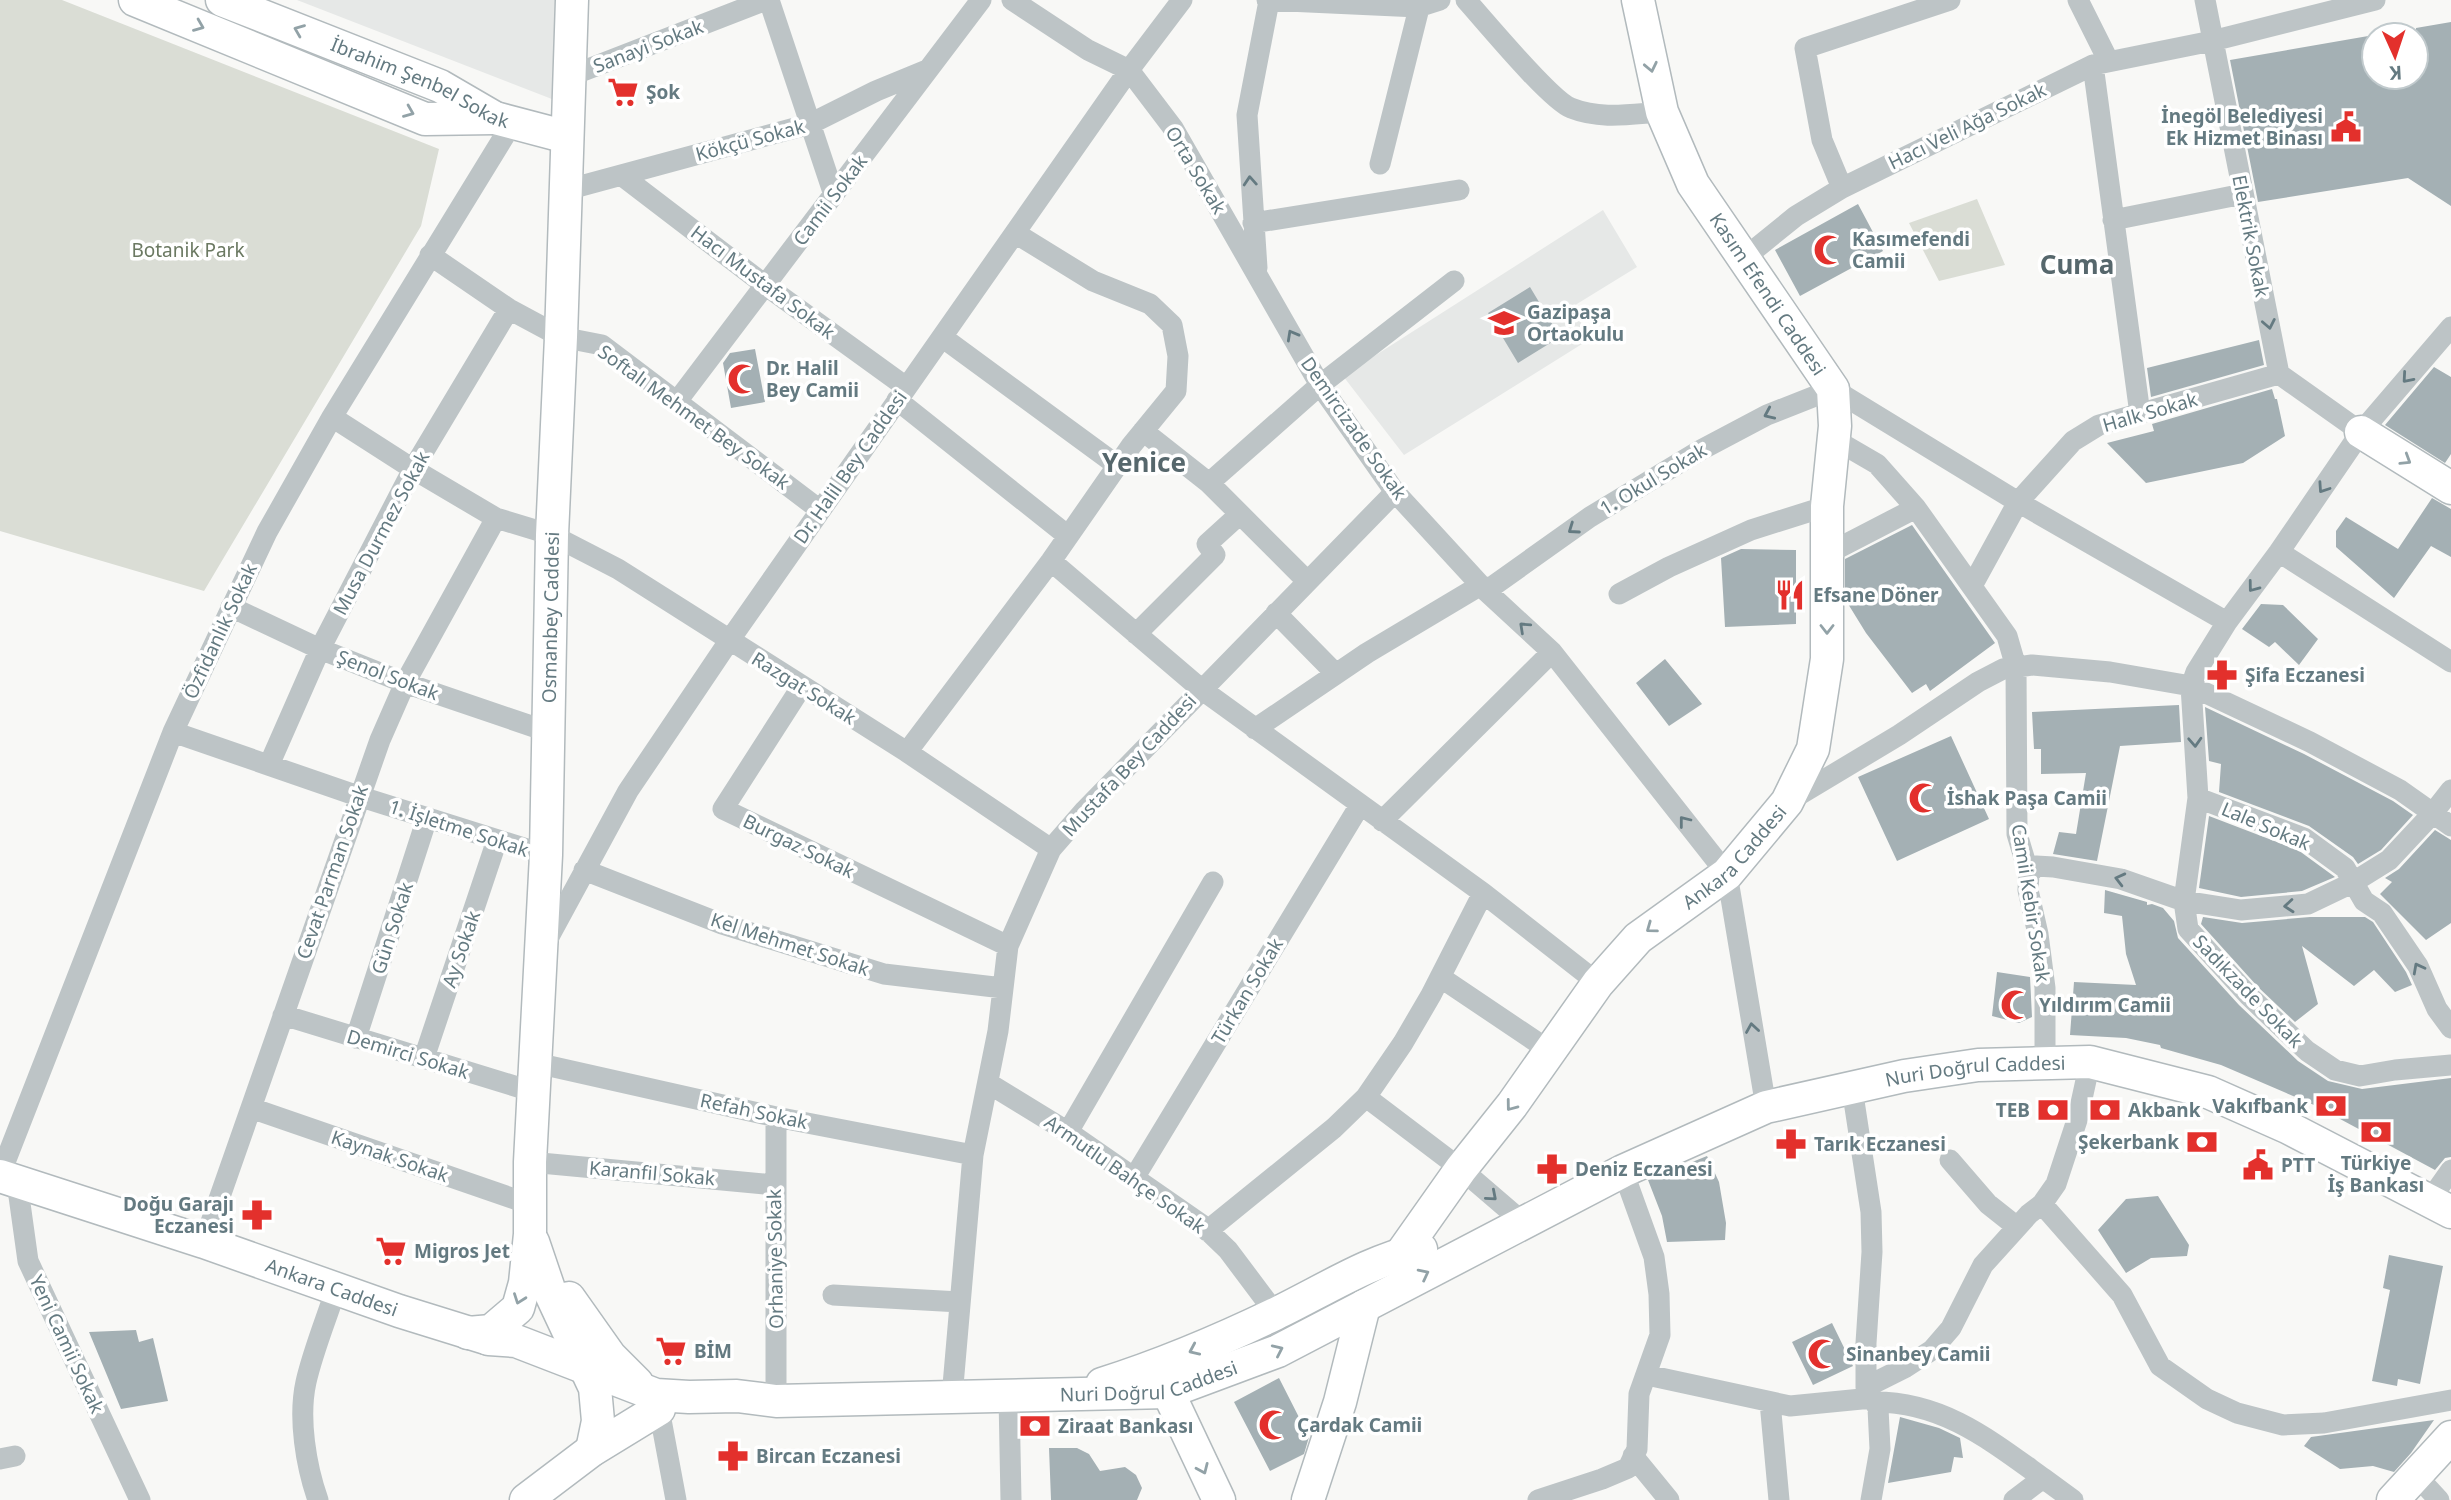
<svg xmlns="http://www.w3.org/2000/svg" width="2451" height="1500" viewBox="0 0 2451 1500" font-family="'Noto Sans',sans-serif">
<rect width="100%" height="100%" fill="#f8f8f6"/>
<!-- built -->
<path fill="#e6e8e7" d="M297,0H564L557,101Z
M1603,210L1637,267L1572,307L1590,339L1404,455L1343,376Z"/>
<!-- green -->
<path fill="#daddd5" d="M0,0H62L439,149L421,226L204,591L0,531Z
M1977,199L2005,265L1939,281L1909,223Z"/>
<!-- building -->
<path fill="#a4b0b4" d="M2451,22V206L2408,178L2258,202L2230,60L2374,35V77H2416V28Z
M1858,204L1883,251L1800,296L1775,250Z
M1530,287L1560,337L1518,363L1488,313Z
M2259,340L2264,365L2151,397L2147,368Z
M755,349L765,402L731,408L723,363L730,353Z
M2434,367L2451,377V454L2445,463L2385,425Z
M2272,389L2275,399H2277L2285,436L2243,463L2146,483L2107,443L2154,431L2152,424Z
M2432,498L2451,509V557L2431,546L2394,598L2336,547V531L2346,517L2398,549Z
M1912,525L1995,643L1930,691L1926,684L1912,693L1866,633L1845,599V559Z
M1741,549L1796,550V624L1725,627L1721,558Z
M2261,604L2283,605L2318,639L2299,665L2275,642L2269,647L2242,629Z
M1665,659L1702,704L1669,726L1636,683Z
M2179,705L2181,742L2120,746L2097,861L2053,854L2059,832L2076,834L2086,773L2041,774V749H2034L2032,712Z
M2205,707L2304,754L2393,801L2413,815L2381,850L2358,864L2353,857L2309,826L2219,792L2221,764L2209,761Z
M1951,736L1989,819L1897,861L1858,777Z
M2209,816L2298,850L2335,877L2302,891L2241,897L2199,888Z
M2435,830L2451,840V923L2426,940L2380,894L2392,882L2385,878L2399,869Z
M2105,890L2147,902V905L2152,904L2163,908L2174,921L2178,938L2239,1005L2298,1061L2328,1081L2362,1089L2451,1078V1157L2445,1158L2435,1170L2314,1105L2221,1065L2161,1048L2160,1045L2126,1038L2070,1035L2074,982L2136,985L2126,954L2122,916L2104,913Z
M2203,917L2242,923L2310,917H2365L2373,922L2406,972L2412,985L2395,992L2374,970L2354,986L2302,946L2318,1004L2295,1022L2258,987L2201,924Z
M1997,972L2030,977L2032,1017L2019,1023L1992,1016Z
M1707,1156L1719,1182L1726,1223L1725,1240L1667,1242L1662,1216L1648,1180Z
M2158,1196L2189,1245L2187,1256L2151,1258L2126,1273L2098,1230L2126,1199Z
M2389,1255L2443,1266L2420,1384L2398,1379L2397,1386L2372,1381L2390,1290L2383,1288Z
M1832,1323L1853,1366L1813,1385L1792,1342Z
M136,1330L139,1342L153,1338L168,1401L121,1409L89,1332Z
M1279,1378L1309,1437L1304,1454L1270,1471L1234,1402Z
M1900,1417L1939,1428L1960,1438L1963,1458L1954,1457L1951,1472L1888,1483Z
M2434,1420L2411,1453L2394,1472L2373,1466L2340,1469L2304,1446L2311,1437Z
M1049,1448H1077L1089,1454L1100,1471L1125,1467L1136,1475L1142,1488L1137,1500H1051Z"/>
<g fill="none" stroke-linecap="round" stroke-linejoin="round">
<!-- secondary casing -->
<g stroke="#b2babd" stroke-width="35">
<g id="secondary">
<path d="M135,0L425,119L495,118"/>
<path id="s1" d="M222,0L440,86L495,118L567,137"/>
<path d="M2361,432L2451,488"/>
<path id="s2" d="M0,1176L204,1242L399,1311L486,1338"/>
<path d="M533,1242L550,1292L595,1388L598,1421L592,1450"/>
<path id="s3" d="M1401,1254L1461,1169L1512,1105L1598,983L1638,938L1727,874L1787,802L1813,749L1827,659V506L1835,426L1833,389L1693,184L1662,112L1638,0"/>
<path d="M569,1298L610,1356L637,1383"/>
<path id="s4" d="M468,1333L491,1331L518,1308L525,1283L530,1234V1162L546,855L552,535L561,337L572,0"/>
<path id="s5" d="M489,1339L516,1341L656,1395L689,1397L737,1396L776,1401L1168,1392L1278,1351L1623,1171L1766,1107L1904,1076L1978,1065L2090,1062L2208,1092L2287,1127L2451,1212"/>
<path d="M1102,1384C1162,1365 1219,1341 1275,1314C1323,1291 1368,1261 1421,1249"/>
<path d="M1168,1392L1219,1500"/>
<path d="M526,1500L592,1450L659,1409"/>
<path d="M1308,1500L1340,1402L1364,1306"/>
<path d="M2393,1500L2451,1437"/>
</g>
</g>
<!-- street -->
<path stroke="#bdc4c6" stroke-width="21" d="M769,0L834,195
M1012,0L1088,50L1129,70L1173,128L1320,385L1395,492L1486,591L1552,652L1727,874L1766,1107
M1267,0L1418,7L1440,0
M1466,0C1485,21 1550,100 1571,108C1601,120 1631,114 1662,112
M2078,0L2108,60
M2205,0L2279,374L2361,432
M2093,65L2140,414
M570,76L766,0
M1380,164L1421,0
M621,175L765,285L906,387
M1842,188L1822,140L1805,48L1950,0
M566,190L810,124L876,91L927,70
M2113,220L2243,194
M1253,223L1459,190
M430,255L509,309L561,337L602,345L820,510
M1743,259L1796,216L1842,188L2093,65L2212,41L2375,0
M1257,268L1247,115L1269,1
M2451,327L2361,432L2279,552L2227,622L2196,672L2191,686L2198,798L2184,901L2188,929L2249,996L2307,1051L2335,1070L2360,1076L2395,1070L2451,1065
M942,337L1118,466
M678,400L981,0
M897,400L1068,536
M332,417L413,469L496,518L552,535L618,569L907,752L1051,849
M1143,431L1209,483L1307,581
M1834,439L1877,464L1916,508L2007,636L2016,667L2017,834L2029,874L2028,890L2038,934L2045,988V1062
M1209,483L1320,385L1454,281
M2279,552L2451,662
M1827,554L1916,508
M1051,561L1201,689L1483,893L1598,983
M1972,586L2018,502L2073,441L2099,425L2279,374
M1486,591L1590,517L1699,451L1767,415L1833,389L2018,502L2227,622
M1619,594L1669,567L1751,530L1827,506
M231,607L320,649L405,683L549,732
M1276,613L1336,674
M1136,634L1215,555L1207,544L1240,514
M802,686L723,809L1008,946
M1255,729L1367,653L1481,585
M173,732L358,796L546,855
M907,752L1051,561L1131,446L1176,391L1178,356L1172,325L1150,304L1093,281L1015,233
M269,765L320,649L413,469L509,309
M2198,798L2304,838L2345,868L2364,901L2382,913L2418,966L2437,1009L2451,1028
M1789,801L1899,735L1978,682L2003,669L2032,665L2110,672L2191,686L2310,742L2400,790L2451,826
M1382,821L1552,652
M584,870L722,924L884,974L1003,988
M2029,874L2036,866L2053,867L2121,879L2184,901L2241,910L2308,904L2352,883L2389,860L2433,813L2451,790
M545,944L628,791L729,641L1129,70L1182,0
M1440,977L1550,1051
M283,1015L534,1092
M356,1038L427,818
M424,1058L497,840
M536,1063L776,1117L973,1155
M988,1083L1068,1132L1202,1225L1228,1250L1276,1314
M1852,1088L1871,1212L1872,1252L1866,1343V1387L1878,1408L1880,1449L1871,1500
M1366,1097L1461,1169L1524,1223
M251,1108L529,1204
M776,1117V1401
M1068,1132L1213,882
M1950,1160L1988,1204L2017,1227
M530,1162L774,1185
M0,1175L173,732L267,532L332,417L513,122
M1134,1178L1360,805
M17,1182L28,1261L140,1500
M2429,1201L2451,1170
M2042,1204L2122,1295L2160,1366L2207,1399L2237,1413L2283,1425L2324,1423L2451,1400
M1207,1231L1334,1128L1366,1097L1403,1043L1431,995L1483,893
M204,1242L380,740L405,683L496,518
M833,1295L960,1302
M1647,1375L1790,1406L1872,1398
M1866,1387L1906,1367L1932,1350L1951,1328L1983,1265L2029,1214L2042,1204L2056,1184L2078,1117L2090,1062
M952,1397L973,1155L998,1031L1008,946L1051,849L1085,810L1395,492
M1009,1397L1011,1500
M1770,1402L1779,1500
M1875,1402C1943,1402 1990,1440 2043,1478
M659,1409L676,1500
M1633,1456L1669,1500
M0,1459L15,1456
M2415,1474L2439,1500
M318,1500C306,1466 298,1418 306,1382C313,1351 326,1320 336,1289
M1538,1500L1602,1479L1628,1468L1637,1449L1639,1394L1660,1335L1659,1294L1654,1257L1623,1171
M2014,1500L2043,1478L2073,1500"/>
<!-- secondary -->
<use href="#secondary" stroke="#fff" stroke-width="32"/>
</g>
<!-- one-way arrows -->
<defs><path id="oneway-chevron" d="M-2-3.5L2.5 0L-2 3.5" fill="none" stroke-width="1.6" stroke-linecap="round" stroke-linejoin="round" transform="scale(1.75)"/></defs>
<g stroke="#92a2a7">
<use href="#oneway-chevron" transform="translate(199 26) rotate(22)"/>
<use href="#oneway-chevron" transform="translate(299 30) rotate(-158)"/>
<use href="#oneway-chevron" transform="translate(1651 67) rotate(78)"/>
<use href="#oneway-chevron" transform="translate(409 112) rotate(22)"/>
<use href="#oneway-chevron" transform="translate(2406 460) rotate(32)"/>
<use href="#oneway-chevron" transform="translate(1827 629) rotate(90)"/>
<use href="#oneway-chevron" transform="translate(1651 928) rotate(144)"/>
<use href="#oneway-chevron" transform="translate(1511 1106) rotate(127)"/>
<use href="#oneway-chevron" transform="translate(1424 1274) rotate(-27)"/>
<use href="#oneway-chevron" transform="translate(519 1299) rotate(110)"/>
<use href="#oneway-chevron" transform="translate(1194 1350) rotate(156)"/>
<use href="#oneway-chevron" transform="translate(1278 1350) rotate(-25)"/>
<use href="#oneway-chevron" transform="translate(1203 1469) rotate(66)"/>
</g>
<g stroke="#647a81">
<use href="#oneway-chevron" transform="translate(1250 181) rotate(-94)"/>
<use href="#oneway-chevron" transform="translate(2269 324) rotate(79)"/>
<use href="#oneway-chevron" transform="translate(1292 335) rotate(-119)"/>
<use href="#oneway-chevron" transform="translate(2407 378) rotate(131)"/>
<use href="#oneway-chevron" transform="translate(1769 414) rotate(156)"/>
<use href="#oneway-chevron" transform="translate(2323 488) rotate(124)"/>
<use href="#oneway-chevron" transform="translate(1573 529) rotate(145)"/>
<use href="#oneway-chevron" transform="translate(2253 587) rotate(127)"/>
<use href="#oneway-chevron" transform="translate(1524 627) rotate(-137)"/>
<use href="#oneway-chevron" transform="translate(2195 742) rotate(87)"/>
<use href="#oneway-chevron" transform="translate(1684 821) rotate(-128)"/>
<use href="#oneway-chevron" transform="translate(2120 879) rotate(-166)"/>
<use href="#oneway-chevron" transform="translate(2289 906) rotate(175)"/>
<use href="#oneway-chevron" transform="translate(2418 968) rotate(-118)"/>
<use href="#oneway-chevron" transform="translate(1752 1028) rotate(-99)"/>
<use href="#oneway-chevron" transform="translate(1492 1196) rotate(41)"/>
</g>
<!-- icons -->
<defs>
<g id="supermarket-bare" transform="scale(2.415)"><path d="M-6-5.5h2.5l.6 2H6L4.5 2H-2.5L-4.4-4H-6ZM-1.5 3.2a1.3 1.3 0 1 0 .1 0ZM3 3.2a1.3 1.3 0 1 0 .1 0Z" fill="#e3302c" stroke="#fff" stroke-width="2.5" paint-order="stroke"/></g>
<g id="civic-bare" transform="scale(2.415)"><path d="M-.6-6.5H3V-4.5H.6V-3L4-1V1h2V6H-6V1h2V-1L-.6-3ZM-1.2 2.5V6h2.4V2.5Z" fill="#e3302c" stroke="#fff" stroke-width="2.5" paint-order="stroke"/></g>
<g id="mosque-bare" transform="scale(2.415)"><path d="M3.5-4.9A6 6 0 1 0 3.5 4.9A5 5 0 1 1 3.5-4.9Z" fill="#e3302c" stroke="#fff" stroke-width="2.5" paint-order="stroke"/></g>
<g id="school-bare" transform="scale(2.415)"><path d="M0-5L7-2L0 1L-7-2ZM-4 1L0 2.5L4 1V4Q0 6-4 4Z" fill="#e3302c" stroke="#fff" stroke-width="2.5" paint-order="stroke"/></g>
<g id="restaurant-bare" transform="scale(2.415)"><path d="M-5-6h1v4h1v-4h1v4h1v-4h1v5L-1.5 .5V6h-2V.5L-5-1ZM5-6V6H3V1.5H1.5Q1.5-4 5-6Z" fill="#e3302c" stroke="#fff" stroke-width="2.5" paint-order="stroke"/></g>
<g id="pharmacy-bare" transform="scale(2.415)"><path d="M-2-6h4v4h4v4h-4v4h-4v-4h-4v-4h4Z" fill="#e3302c" stroke="#fff" stroke-width="2.5" paint-order="stroke"/></g>
<g id="bank-bare" transform="scale(2.415)"><path d="M-6-4H6V4H-6ZM0-2.3a2.3 2.3 0 1 0 0 4.6a2.3 2.3 0 1 0 0-4.6Z" fill="#e3302c" stroke="#fff" stroke-width="2.5" paint-order="stroke"/></g>
</defs>
<g fill-rule="evenodd">
<use href="#supermarket-bare" x="623" y="92"/>
<use href="#civic-bare" x="2346" y="127"/>
<use href="#mosque-bare" x="1829" y="250"/>
<use href="#school-bare" x="1504" y="323"/>
<use href="#mosque-bare" x="743" y="379"/>
<use href="#restaurant-bare" x="1790" y="595"/>
<use href="#pharmacy-bare" x="2222" y="675"/>
<use href="#mosque-bare" x="1924" y="798"/>
<use href="#mosque-bare" x="2016" y="1005"/>
<use href="#bank-bare" x="2331" y="1106"/>
<use href="#bank-bare" x="2053" y="1110"/>
<use href="#bank-bare" x="2105" y="1110"/>
<use href="#bank-bare" x="2376" y="1132"/>
<use href="#bank-bare" x="2202" y="1142"/>
<use href="#pharmacy-bare" x="1791" y="1144"/>
<use href="#civic-bare" x="2258" y="1165"/>
<use href="#pharmacy-bare" x="1552" y="1169"/>
<use href="#pharmacy-bare" x="257" y="1215"/>
<use href="#supermarket-bare" x="391" y="1251"/>
<use href="#supermarket-bare" x="671" y="1351"/>
<use href="#mosque-bare" x="1823" y="1354"/>
<use href="#mosque-bare" x="1274" y="1425"/>
<use href="#bank-bare" x="1035" y="1426"/>
<use href="#pharmacy-bare" x="733" y="1456"/>
</g>
<g text-anchor="middle" stroke-width="7" stroke-linejoin="round" paint-order="stroke">
<!-- street labels -->
<g font-size="19" fill="#647a81" stroke="#fff">
<text transform="translate(648 46) rotate(-21)" y="7">Sanayi Sokak</text>
<text dy="7" stroke="none"><textPath href="#s1" startOffset="215">İbrahim Şenbel Sokak</textPath></text>
<text transform="translate(1967 126) rotate(-26)" y="7">Hacı Veli Ağa Sokak</text>
<text transform="translate(750 140) rotate(-15)" y="7">Kökçü Sokak</text>
<text transform="translate(1196 170) rotate(59)" y="7">Orta Sokak</text>
<text transform="translate(830 200) rotate(-53)" y="7">Camii Sokak</text>
<text transform="translate(2251 236) rotate(79)" y="7">Elektrik Sokak</text>
<text transform="translate(763 282) rotate(37)" y="7">Hacı Mustafa Sokak</text>
<text transform="translate(1768 294) rotate(56)" y="7">Kasım Efendi Caddesi</text>
<text transform="translate(2150 412) rotate(-16)" y="7">Halk Sokak</text>
<text transform="translate(694 417) rotate(36)" y="7">Softalı Mehmet Bey Sokak</text>
<text transform="translate(1354 428) rotate(55)" y="7">Demircizade Sokak</text>
<text transform="translate(850 467) rotate(-55)" y="7">Dr. Halil Bey Caddesi</text>
<text transform="translate(1653 479) rotate(-31)" y="7">1. Okul Sokak</text>
<text transform="translate(381 533) rotate(-62)" y="7">Musa Durmez Sokak</text>
<text dy="7" stroke="none"><textPath href="#s4" startOffset="751">Osmanbey Caddesi</textPath></text>
<text transform="translate(220 631) rotate(-65)" y="7">Özfidanlık Sokak</text>
<text transform="translate(388 675) rotate(21)" y="7">Şenol Sokak</text>
<text transform="translate(804 688) rotate(32)" y="7">Razgat Sokak</text>
<text transform="translate(1129 765) rotate(-47)" y="7">Mustafa Bey Caddesi</text>
<text transform="translate(2266 826) rotate(23)" y="7">Lale Sokak</text>
<text transform="translate(459 828) rotate(18)" y="7">1. İşletme Sokak</text>
<text transform="translate(799 846) rotate(26)" y="7">Burgaz Sokak</text>
<text dy="7" stroke="none"><textPath href="#s3" startOffset="522">Ankara Caddesi</textPath></text>
<text transform="translate(332 872) rotate(-71)" y="7">Cevat Parman Sokak</text>
<text transform="translate(2031 903) rotate(81)" y="7">Camii Kebir Sokak</text>
<text transform="translate(392 928) rotate(-72)" y="7">Gün Sokak</text>
<text transform="translate(790 944) rotate(18)" y="7">Kel Mehmet Sokak</text>
<text transform="translate(461 949) rotate(-71)" y="7">Ay Sokak</text>
<text transform="translate(1247 991) rotate(-59)" y="7">Türkan Sokak</text>
<text transform="translate(2248 991) rotate(46)" y="7">Sadıkzade Sokak</text>
<text transform="translate(408 1054) rotate(17)" y="7">Demirci Sokak</text>
<text dy="7" stroke="none"><textPath href="#s5" startOffset="1566">Nuri Doğrul Caddesi</textPath></text>
<text transform="translate(754 1111) rotate(12)" y="7">Refah Sokak</text>
<text transform="translate(390 1156) rotate(19)" y="7">Kaynak Sokak</text>
<text transform="translate(652 1173) rotate(5)" y="7">Karanfil Sokak</text>
<text transform="translate(1125 1174) rotate(35)" y="7">Armutlu Bahçe Sokak</text>
<text transform="translate(775 1259) rotate(-91)" y="7">Orhaniye Sokak</text>
<text dy="7" stroke="none"><textPath href="#s2" startOffset="350">Ankara Caddesi</textPath></text>
<text transform="translate(67 1344) rotate(65)" y="7">Yeni Camii Sokak</text>
<text dy="7" stroke="none"><textPath href="#s5" startOffset="672">Nuri Doğrul Caddesi</textPath></text>
</g>
<!-- poi labels -->
<g font-size="19" font-weight="bold" fill="#647a81" stroke="#fff" text-anchor="start">
<text x="646" y="99">Şok</text>
<text x="2323" y="123" text-anchor="end">İnegöl Belediyesi<tspan x="2323" dy="22">Ek Hizmet Binası</tspan></text>
<text x="1852" y="246">Kasımefendi<tspan x="1852" dy="22">Camii</tspan></text>
<text x="1527" y="319">Gazipaşa<tspan x="1527" dy="22">Ortaokulu</tspan></text>
<text x="766" y="375">Dr. Halil<tspan x="766" dy="22">Bey Camii</tspan></text>
<text x="1813" y="602">Efsane Döner</text>
<text x="2245" y="682">Şifa Eczanesi</text>
<text x="1947" y="805">İshak Paşa Camii</text>
<text x="2039" y="1012">Yıldırım Camii</text>
<text x="2308" y="1113" text-anchor="end">Vakıfbank</text>
<text x="2030" y="1117" text-anchor="end">TEB</text>
<text x="2128" y="1117">Akbank</text>
<text x="2179" y="1149" text-anchor="end">Şekerbank</text>
<text x="1814" y="1151">Tarık Eczanesi</text>
<text x="2376" y="1170" text-anchor="middle">Türkiye<tspan x="2376" dy="22">İş Bankası</tspan></text>
<text x="2281" y="1172">PTT</text>
<text x="1575" y="1176">Deniz Eczanesi</text>
<text x="234" y="1211" text-anchor="end">Doğu Garajı<tspan x="234" dy="22">Eczanesi</tspan></text>
<text x="414" y="1258">Migros Jet</text>
<text x="694" y="1358">BİM</text>
<text x="1846" y="1361">Sinanbey Camii</text>
<text x="1297" y="1432">Çardak Camii</text>
<text x="1058" y="1433">Ziraat Bankası</text>
<text x="756" y="1463">Bircan Eczanesi</text>
</g>
<!-- park labels -->
<g font-size="19" fill="#6b7962" stroke="#fff">
<text x="188" y="257">Botanik Park</text>
</g>
<!-- district labels -->
<g font-size="26" font-weight="bold" fill="#56676c" stroke="#fff">
<text x="2077" y="274">Cuma</text>
<text x="1144" y="472">Yenice</text>
</g>
</g>
<!-- north arrow -->
<g transform="translate(2395 56) rotate(177)"><circle r="33" fill="#ffffff" stroke="#c1cacd" stroke-width="2"/>
<path d="M0-5L12 26L0 18L-12 26Z" fill="#e3302c"/>
<text y="-10" font-size="19" font-weight="bold" text-anchor="middle" fill="#647a81">K</text>
</g>
</svg>
